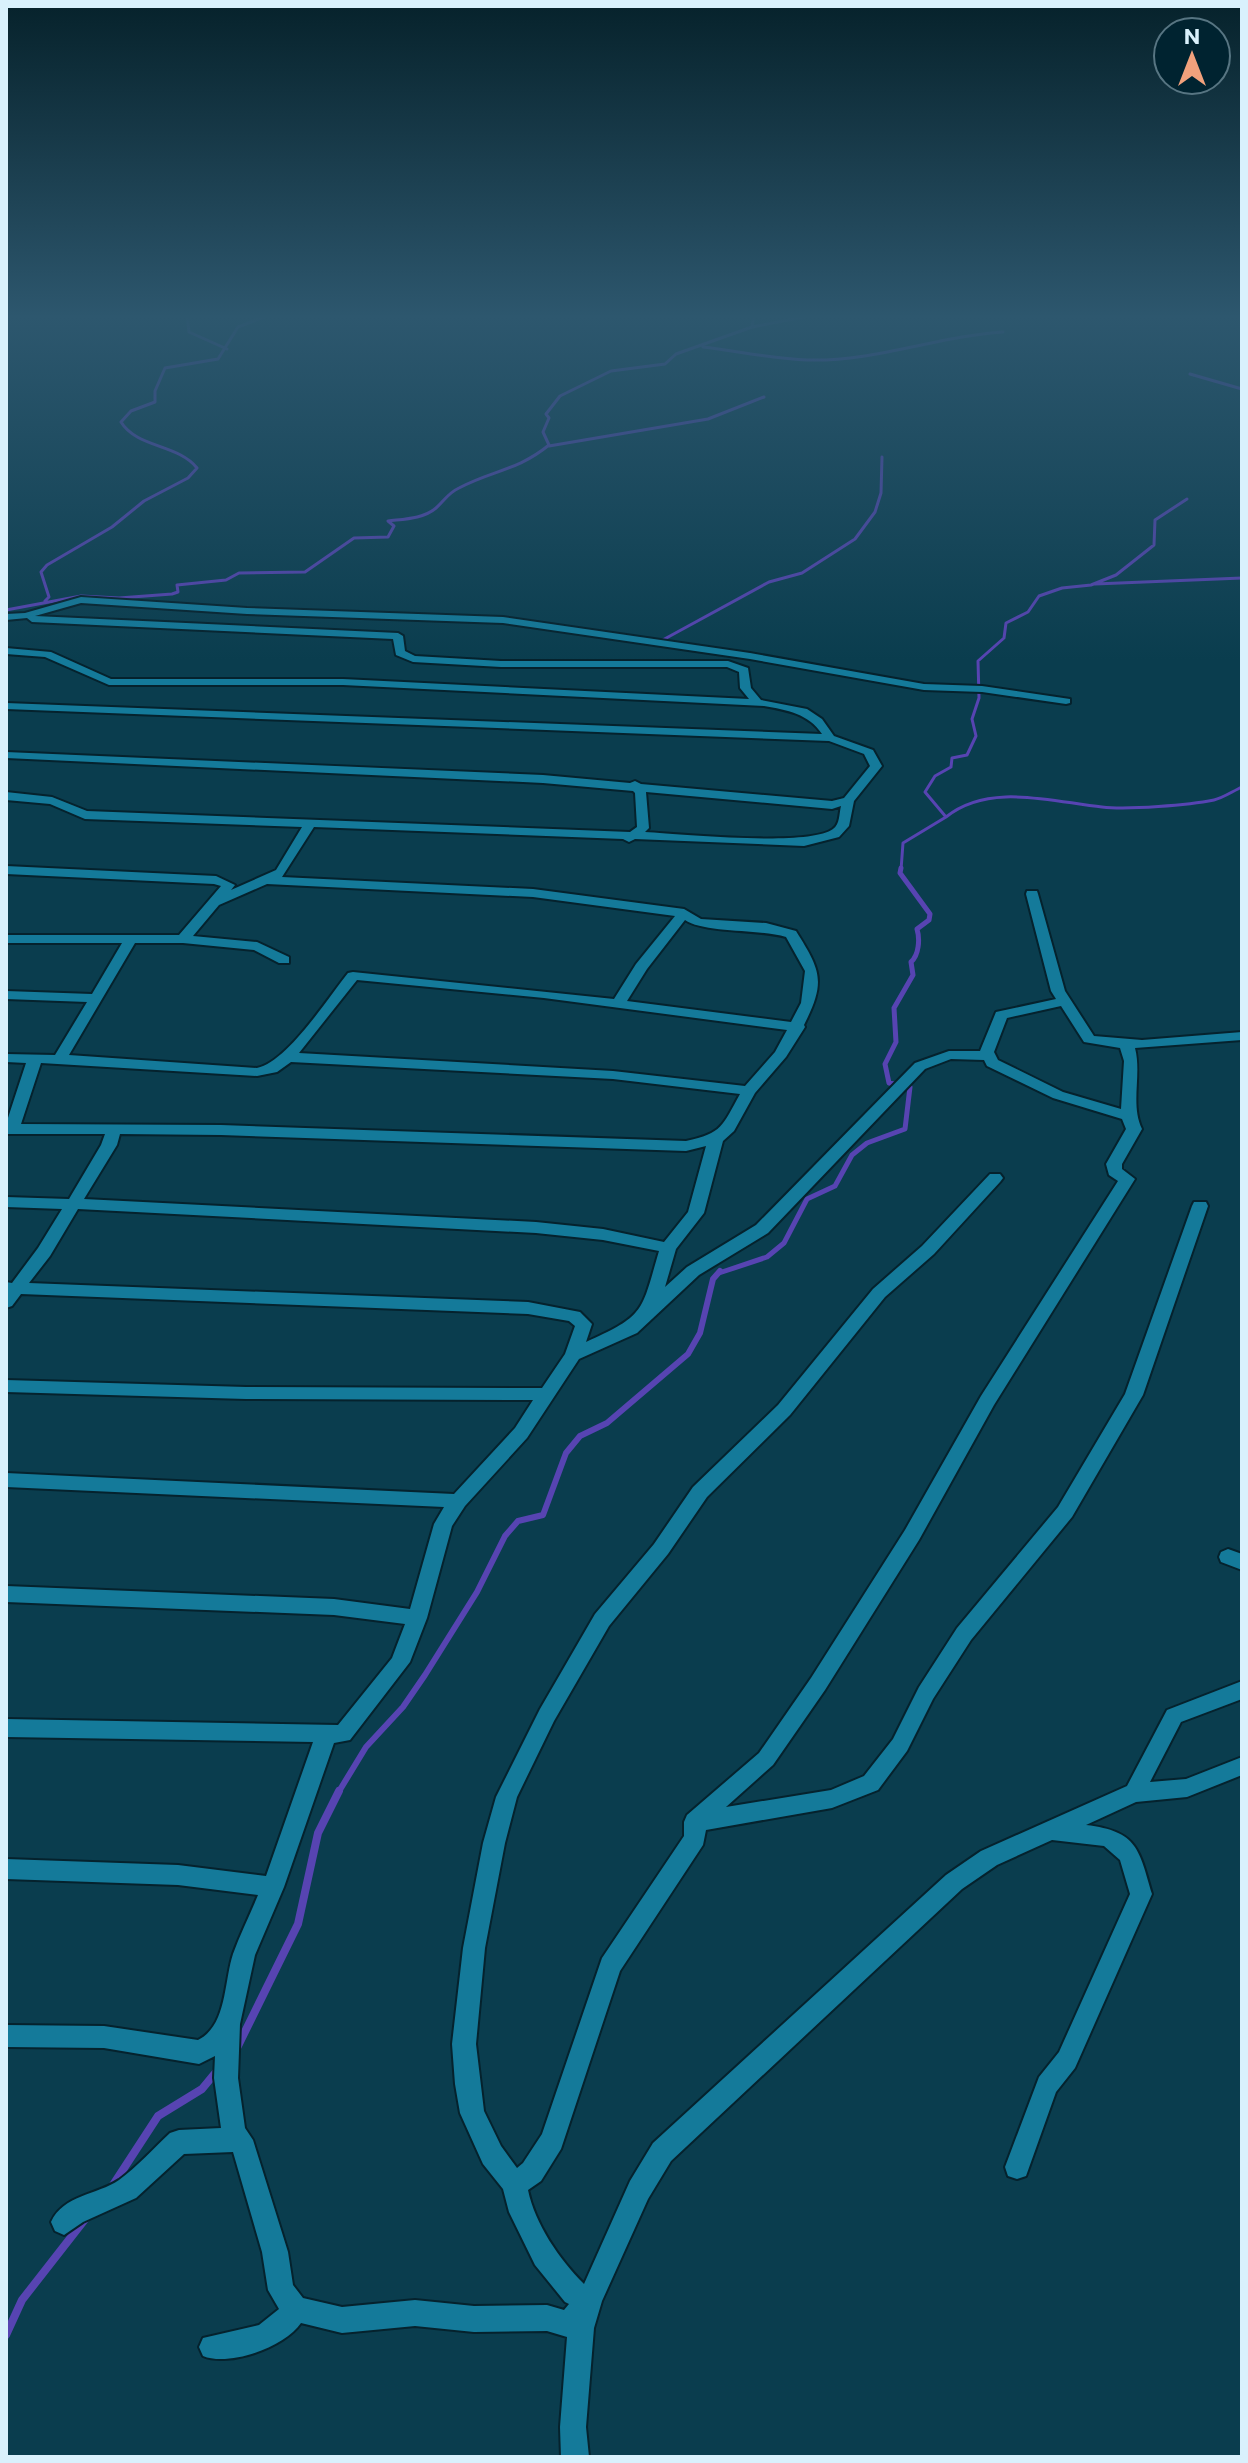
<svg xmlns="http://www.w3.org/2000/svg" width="1248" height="2463" viewBox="0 0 1248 2463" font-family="Commissioner,sans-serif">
<rect width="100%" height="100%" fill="#0a3d4e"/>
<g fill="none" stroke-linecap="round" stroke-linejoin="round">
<!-- stream-far3 -->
<path stroke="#5744b2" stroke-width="3" d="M187,315L189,332L227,349
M752,327L754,315
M703,347C737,351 773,359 807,360C874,362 938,336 1003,332
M1190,374L1242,389
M549,446L708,419L764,397
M1095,584L1242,578
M45,601L49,597L41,572L47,565L112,527L144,501L188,478L197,468C178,444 137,448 121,422L131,411L155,402V391L165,368L218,359L238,327L269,315
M6,610L81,596L119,598L172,594L178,592L177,585L226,580L239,573L305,572L354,538L388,537L394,526L388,521C404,519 423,519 436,508C444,501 448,493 459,488C493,470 517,471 549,445L543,432L549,418L546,414L560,396L611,371L665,364L676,354L752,327L814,315
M659,642L769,582L802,573L855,539L875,512L881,493L882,457
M946,817C989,782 1053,802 1102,807C1128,810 1189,805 1214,800C1223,798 1233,791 1242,787
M901,870L903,843L946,817L925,792L935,776L951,767L952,758L967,755L976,736L972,719L979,698L978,661L1004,638L1006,623L1028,612L1039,596L1062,588L1091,585L1116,575L1154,545L1155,520L1187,499"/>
<!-- stream-far2 -->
<path stroke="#5744b2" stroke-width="5" d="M719,1273L767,1257L784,1243L807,1199L835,1186L852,1155L867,1143L905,1129L910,1087L889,1083L885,1064L896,1042L894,1008L913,975L911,962C919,955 920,939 917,929L929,920L930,914L900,873L901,868"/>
<!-- stream-far1 -->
<path stroke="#5744b2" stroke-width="6" d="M338,1793L366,1747L403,1707L425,1675L477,1592L505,1536L518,1521L543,1515L566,1453L580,1436L607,1423L688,1354L700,1333L713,1279L720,1271"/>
<!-- stream -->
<path stroke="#5744b2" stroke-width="8" d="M236,2050L298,1924L318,1833L339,1791
M113,2185L158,2116L202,2089L216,2072
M6,2335L22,2300L86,2218"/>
<!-- minor casing -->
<g stroke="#05222d" stroke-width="4">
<path id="minor" d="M81,597L247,608L503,617L750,653L924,684L982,686L1070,699V703L1066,704L982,692L924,690L750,659L503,623L247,614L81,603L35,616L398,633L403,636L405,651L415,656L501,661H728L748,668L751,688L761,700L807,709L822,719L834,736L873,750L882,766L854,801L849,826L839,837L804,846L635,839L629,842L623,839L314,827L282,877L533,889L684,909L701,919L766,923L796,931C821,971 826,981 804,1025L805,1027L786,1057L755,1093L734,1131L723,1141L704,1213L676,1249L665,1287L687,1267L756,1225L915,1063L949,1051H980L996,1012L1056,999L1051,991L1026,894L1027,891H1037L1038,894L1065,991L1094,1036L1142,1040L1242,1032V1040L1135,1048C1142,1075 1130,1104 1142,1129L1122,1164V1169L1135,1179L994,1405L919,1540L825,1690L773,1765L726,1807L831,1790L864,1776L893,1739L919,1687L957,1628L1058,1507L1125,1394L1192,1206L1194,1202H1206L1208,1206L1143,1395L1072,1517L971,1640L933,1699L907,1751L878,1790L832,1808L706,1830L703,1845L620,1971L561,2149L541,2181L528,2190C535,2224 559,2259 584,2284L630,2181L653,2143L946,1875L981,1851L1127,1786L1167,1710L1242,1681V1699L1181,1722L1150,1782L1186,1779L1242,1757V1775L1187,1797L1136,1802L1086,1825C1138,1831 1139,1850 1152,1894L1075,2068L1056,2092L1026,2176L1017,2179L1008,2176L1005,2167L1039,2077L1059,2052L1130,1894L1120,1860L1104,1846L1052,1840L997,1865L962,1889L671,2161L648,2199L602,2301L594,2328L586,2427L589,2457H561L560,2427L567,2337L547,2331L474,2332L415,2326L342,2333L301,2323C285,2347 229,2367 203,2356L199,2347L203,2338L259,2325L279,2309L268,2290L262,2252L233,2152L184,2154L136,2198L83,2222L64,2235L55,2231L51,2222C63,2195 97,2195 119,2180C137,2167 154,2148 170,2133L179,2130L221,2128L214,2078L215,2056L199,2064L104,2048L6,2047V2025L104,2026L198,2040C227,2026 224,1981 233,1954C240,1934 250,1915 258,1895L178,1885L6,1879V1859L178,1865L266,1876L313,1742L6,1737V1719L338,1725L392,1658L405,1624L334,1615L6,1602V1586L334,1599L410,1609L434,1524L444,1507L6,1487V1473L454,1494L515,1428L533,1400L246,1399L6,1392V1380L246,1387L542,1388L565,1354L575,1326L569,1321L528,1314L21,1294L12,1306L6,1308V1282L12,1283L38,1248L62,1209L6,1207V1197L69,1199L101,1145L105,1134H6V1124L26,1063L6,1062V1054L55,1055L87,1002L6,999V991L92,994L122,943H6V935H179L221,886L214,884L6,874V866L216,876L235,885L231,890L276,870L302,827L85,819L50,804L6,800V792L52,797L87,811L630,832L637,827L635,793L633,791L543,783L6,758V752L543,775L630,783L635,781L641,784L832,801L844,798L870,766L864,754L829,741L6,709V703L822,734C809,714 787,710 764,706L343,685H109L45,657L6,654V648L51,652L111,679H343L749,699L740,688L739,672L727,667H501L413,662L396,655L393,639L32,622L27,618L6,620V614L25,613ZM646,792L832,809L841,806C839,814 840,824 833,829C809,847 680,834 645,832L649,828ZM267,884L533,897L675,916L636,964L614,999L353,972L348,973C328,998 287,1062 257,1068L69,1055L135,943H183L254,950L279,963H289V957L257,942L193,936L219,905ZM685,920C703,933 759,929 786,937L805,971L801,1003L791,1022L627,1001L647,969ZM357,980L544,998L787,1030L775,1052L745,1086L613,1071L299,1053ZM1061,1006L1084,1042L1120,1048L1124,1061L1121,1109L1063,1092L998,1060L994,1052L1007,1018ZM951,1059L984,1060L987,1066L1053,1098L1122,1119L1126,1129L1106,1164L1109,1175L1118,1181L981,1396L905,1530L811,1678L759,1753L687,1815L684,1822V1836L602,1958L542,2134L523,2163L517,2168L501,2146L484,2111L476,2044L485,1948L505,1843L517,1797L554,1721L609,1626L668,1554L707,1497L790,1415L885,1297L934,1254L1000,1182L1003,1178L1000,1174H990L922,1246L873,1289L778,1405L693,1487L654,1544L595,1614L540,1709L496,1797L483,1843L463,1948L452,2044L455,2084L460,2113L483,2164L503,2189L509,2212L535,2265L565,2302L569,2304L564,2310L547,2305L474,2306L415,2300L342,2307L303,2298L293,2285L288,2252L253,2140L245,2128L238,2078L240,2024L255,1955L284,1887L334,1743L350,1740L410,1662L427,1618L452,1526L465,1506L527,1438L579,1359L637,1333L699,1275L768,1233L925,1069ZM291,1062L613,1079L740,1094C722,1126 723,1133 686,1141L221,1125L21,1124L41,1063L257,1076L277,1072ZM120,1134L221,1135L686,1151L706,1146L688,1212L664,1242L603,1229L536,1222L84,1199L117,1145ZM78,1209L536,1233L603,1240L659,1251C641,1312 646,1315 586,1342L592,1324L580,1312L528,1302L29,1283L50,1256Z
M1228,1549L1242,1554V1570L1221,1562L1219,1557L1221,1552Z"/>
</g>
<!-- minor -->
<use href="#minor" fill="#147a9a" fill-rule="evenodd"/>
</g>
<!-- sky -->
<linearGradient id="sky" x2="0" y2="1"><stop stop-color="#06222b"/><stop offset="0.48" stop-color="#2d576e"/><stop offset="1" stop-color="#2d576e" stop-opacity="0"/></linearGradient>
<rect width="1248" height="660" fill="url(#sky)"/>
<!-- border -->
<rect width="1248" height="2463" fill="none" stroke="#d9f1fc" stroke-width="16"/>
<!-- north arrow -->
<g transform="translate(1192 56)"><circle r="38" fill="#002330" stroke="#577582" stroke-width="2"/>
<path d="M0-6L14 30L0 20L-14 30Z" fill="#f1a17c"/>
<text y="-12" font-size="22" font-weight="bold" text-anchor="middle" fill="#d9f1fc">N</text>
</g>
</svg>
